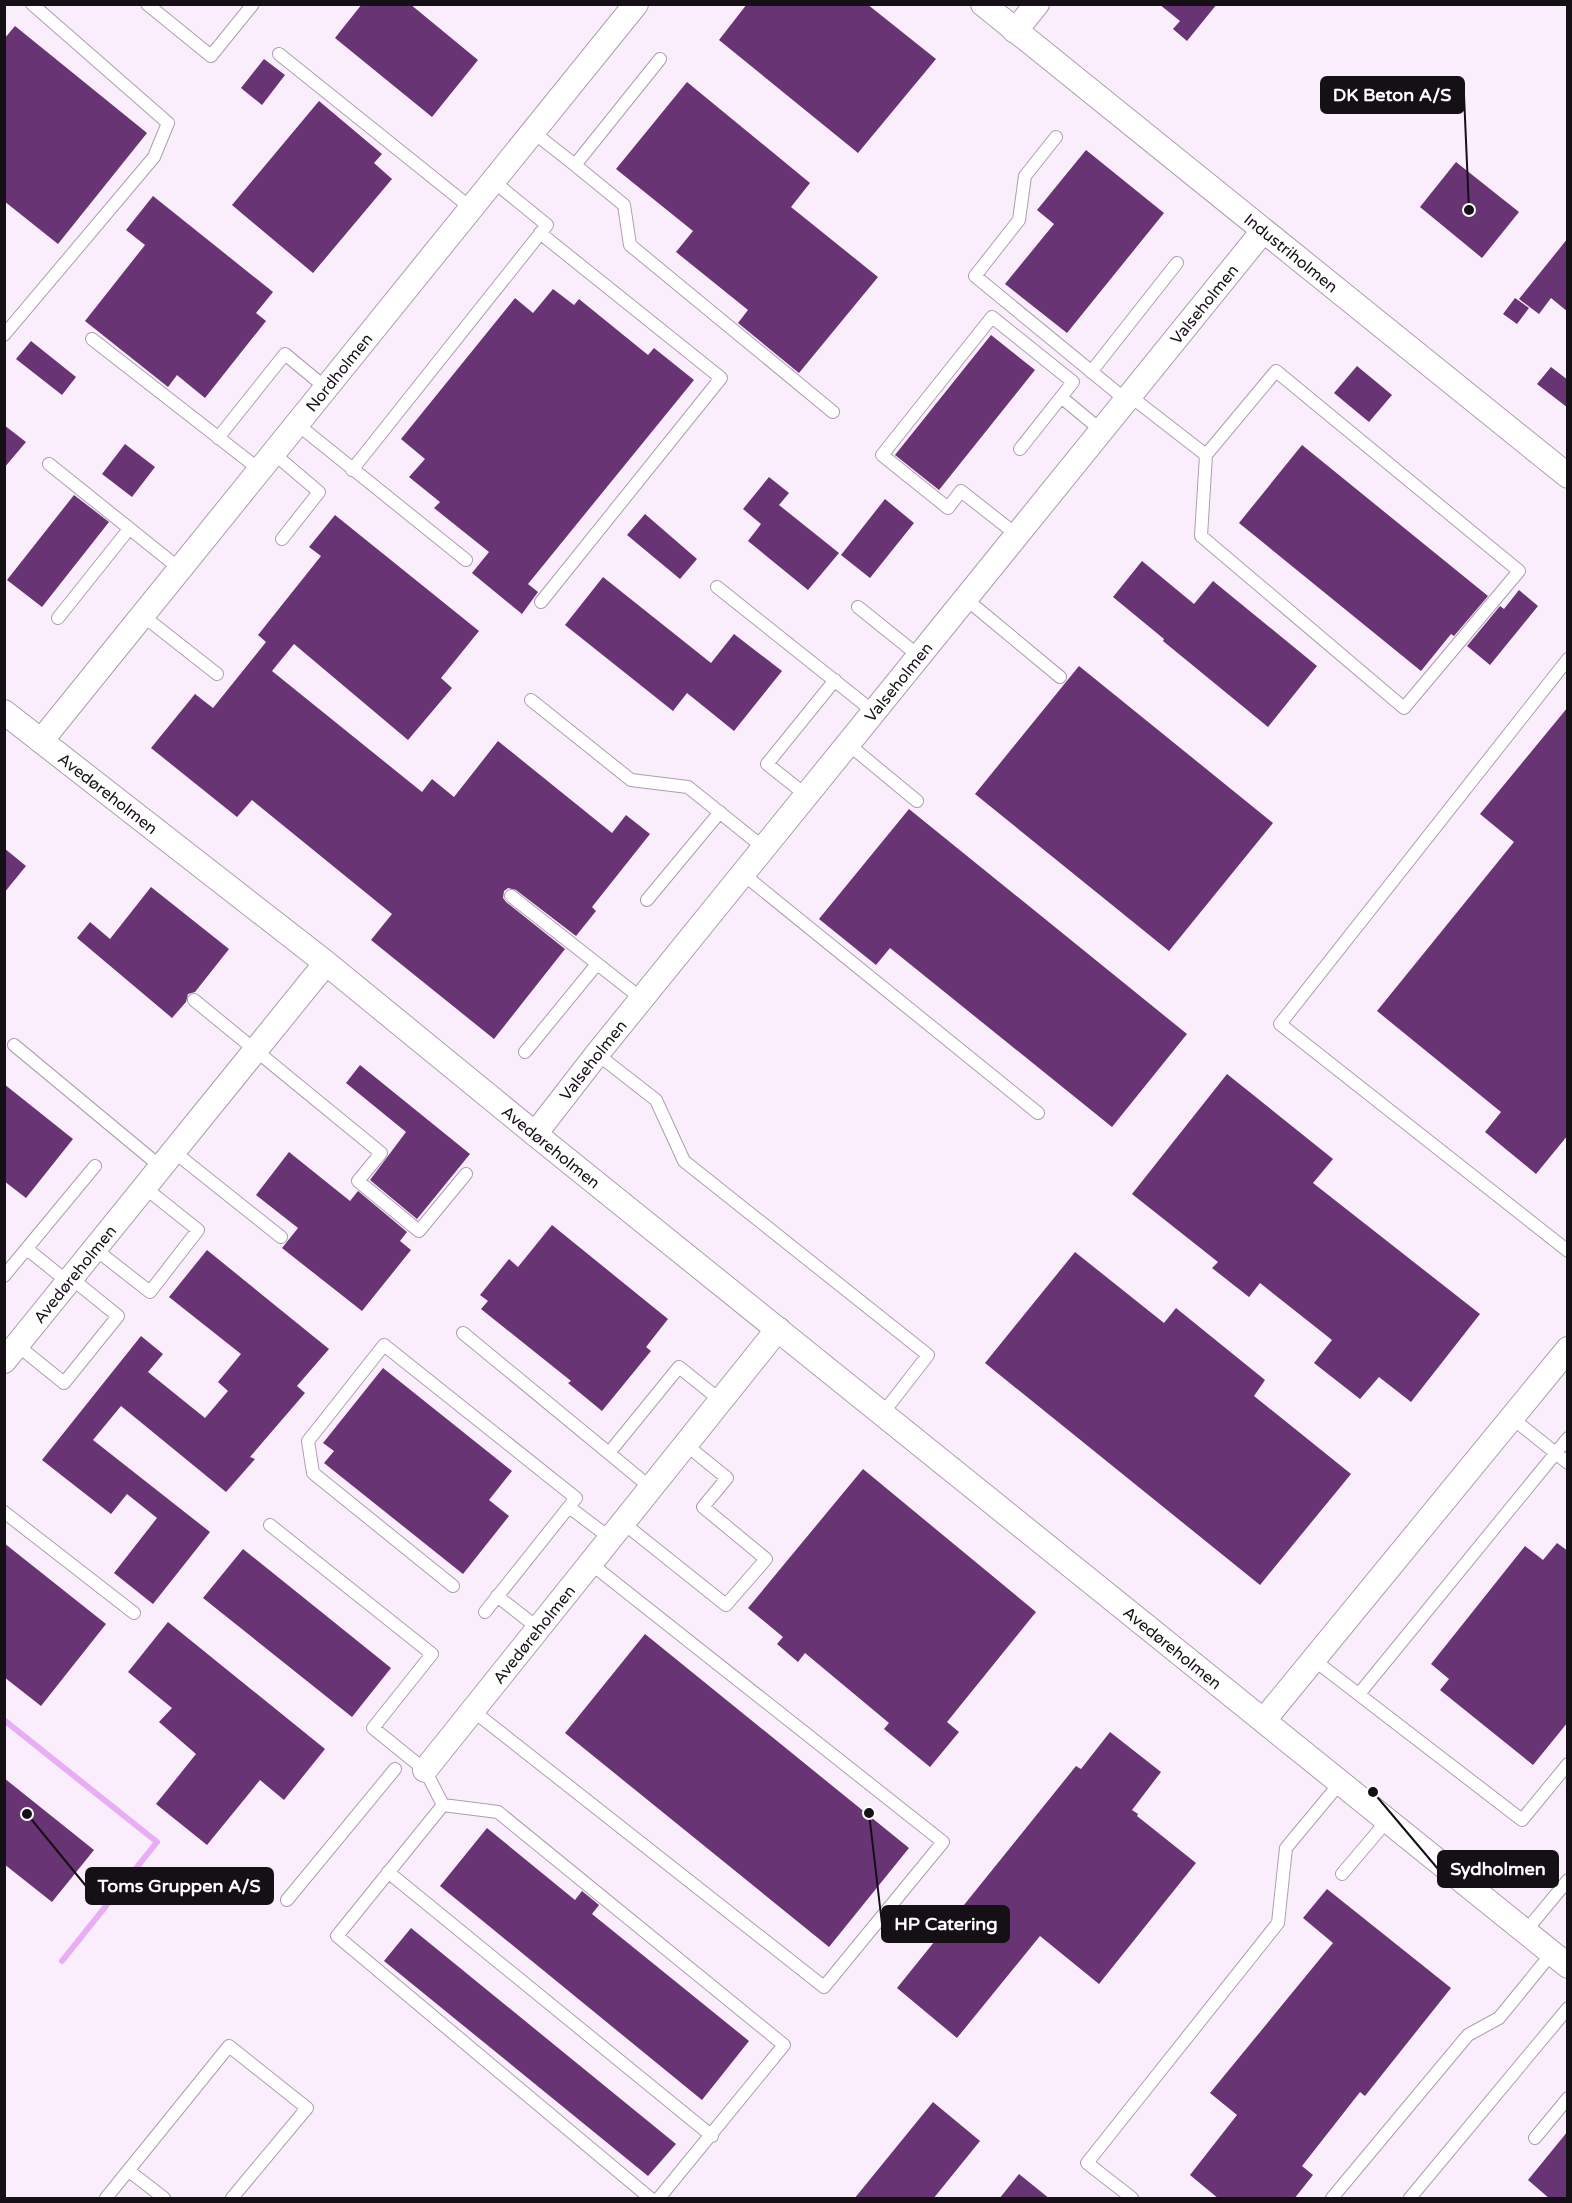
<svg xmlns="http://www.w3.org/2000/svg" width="1572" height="2203" viewBox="0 0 1572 2203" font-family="'Varela Round',sans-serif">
<rect width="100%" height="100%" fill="#faeefd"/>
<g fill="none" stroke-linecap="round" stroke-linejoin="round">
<!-- stream -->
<path stroke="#e8adf5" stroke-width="6" d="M4,1720L157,1842L62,1961"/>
</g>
<!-- building -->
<path fill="#693474" d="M362,4H410L478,60L432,117L335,38Z
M747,4H867L936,59L858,153L719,40Z
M1159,4H1217L1187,41L1173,29L1180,21Z
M15,26L147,133L58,244L4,201V39Z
M264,59L285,75L262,105L241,88Z
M687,82L810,183L791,207L878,277L799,373L738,323L748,310L676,252L693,231L616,169Z
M319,101L382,154L374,163L392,179L313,273L232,205Z
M1086,150L1164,213L1067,333L1005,284L1054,224L1037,210Z
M1456,162L1519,212L1482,258L1420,207Z
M153,196L273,292L256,313L266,321L205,398L177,375L168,387L85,321L145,245L126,230Z
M1568,238V312L1551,298L1539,314L1519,299Z
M553,289L574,305L579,299L648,355L654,348L694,380L528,584L538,592L522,614L472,573L489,552L434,508L440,502L409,477L425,459L401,439L515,298L533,313Z
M1515,298L1529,308L1517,324L1503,314Z
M991,335L1035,370L939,490L895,455Z
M31,341L76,377L62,395L16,359Z
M1357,366L1392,395L1369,422L1334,393Z
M1551,367L1568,380V408L1537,384Z
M4,425L26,442L4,468Z
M125,444L155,467L132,497L102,474Z
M1302,445L1488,596L1454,636L1451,634L1421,671L1239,523Z
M769,477L789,493L779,505L839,553L808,590L748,541L761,524L743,509Z
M74,495L109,522L42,607L7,580Z
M885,499L914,523L870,578L841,555Z
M645,514L697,559L680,579L627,535Z
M335,515L479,631L441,678L452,688L408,740L294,644L272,671L422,792L432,779L454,797L498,741L612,833L626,815L650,834L592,907L596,911L576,936L516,890L508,888L504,891L503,898L506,902L565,949L494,1039L371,940L392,914L252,800L237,817L151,748L195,694L213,708L266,642L258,635L321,556L309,547Z
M1142,561L1194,604L1213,581L1317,666L1268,727L1163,641L1164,639L1113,597Z
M603,577L711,663L734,634L782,671L734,731L687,693L673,711L565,625Z
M1519,590L1538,606L1490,665L1467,646L1500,606L1504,609Z
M1079,666L1273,823L1169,951L975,794Z
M1568,707V1135L1536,1174L1485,1132L1501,1112L1377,1011L1514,842L1480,814Z
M909,809L1187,1034L1112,1127L890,948L876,965L819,919Z
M4,848L26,866L4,893Z
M151,887L229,949L195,992L188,994L186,1002L172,1018L77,938L90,922L110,939Z
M360,1065L470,1154L417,1219L370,1180L406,1132L346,1083Z
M1227,1074L1333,1159L1313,1183L1480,1314L1411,1402L1379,1377L1360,1399L1314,1363L1332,1340L1260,1283L1249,1297L1212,1268L1218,1262L1132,1194Z
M4,1084L73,1139L26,1198L4,1181Z
M289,1152L350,1201L358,1191L407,1232L400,1241L411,1250L362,1311L282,1248L298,1228L256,1195Z
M552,1225L668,1319L646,1347L651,1351L602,1411L568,1383L571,1381L481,1309L488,1301L480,1295L509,1259L518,1267Z
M207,1250L329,1349L297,1386L305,1393L250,1457L255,1459L226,1492L121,1406L93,1440L210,1532L153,1604L114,1573L157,1518L127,1494L111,1514L42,1460L141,1336L163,1354L148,1372L205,1418L228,1391L218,1382L241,1354L169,1297Z
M1075,1252L1164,1323L1176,1308L1265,1380L1254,1396L1351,1474L1260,1585L985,1363Z
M383,1368L512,1471L489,1500L509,1516L463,1574L324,1463L334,1451L323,1443Z
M863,1469L1036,1612L947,1722L959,1732L930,1767L884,1729L889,1723L805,1653L798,1662L777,1644L783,1637L748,1608Z
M4,1543L106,1624L41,1706L4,1677Z
M1557,1543L1568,1551V1722L1533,1765L1440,1690L1449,1679L1431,1664L1525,1546L1543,1560Z
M243,1549L391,1668L352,1717L203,1598Z
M168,1622L325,1749L284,1800L260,1780L207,1845L156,1804L196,1754L159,1722L172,1708L128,1672Z
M645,1634L909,1848L829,1947L565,1733Z
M1110,1732L1161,1772L1132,1810L1138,1814L1137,1816L1196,1863L1099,1984L1040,1936L957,2038L897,1988L1076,1766L1081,1769Z
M4,1778L94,1850L52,1902L4,1864Z
M487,1828L575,1900L582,1891L599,1905L592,1914L749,2041L702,2100L440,1886Z
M1327,1889L1451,1988L1365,2096L1360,2092L1302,2166L1313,2175L1294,2199H1219L1190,2175L1237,2115L1210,2093L1333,1943L1303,1918Z
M411,1928L676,2144L648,2176L384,1961Z
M933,2102L980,2141L933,2199H854Z
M1568,2131V2199H1550L1528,2180Z
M1019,2174L1050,2199H999Z"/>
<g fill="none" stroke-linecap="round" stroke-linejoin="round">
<!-- lane casing -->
<g stroke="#ac9eaf" stroke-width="14">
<path id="lane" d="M147,4L211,56L253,4
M279,54L471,208
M660,59L575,165L624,205L630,245L833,412
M533,132L575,165
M1056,137L1025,176L1019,220L975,276L1126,400
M540,233L721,378L541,602
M4,335L154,157L168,123L32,4
M92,339L260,470
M1091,372L1177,263
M1130,396L1206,455L1276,371L1519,571L1404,708L1201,536L1206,455
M1061,397L1102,431
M297,424L466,560
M218,438L285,354L326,388
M273,453L319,492L282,539
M49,464L180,569
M352,470L547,225L493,181
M1017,535L961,491L948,508L882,455L992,317L1073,382L1020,449
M717,587L874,712
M966,599L1060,677
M858,607L919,656
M142,615L217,674
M58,618L129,529
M1568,659L1280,1024L1568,1251
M531,700L631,780L688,787L764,848
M848,744L917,801
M806,795L767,764L835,680
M743,874L1038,1113
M511,896L642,999
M647,900L720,812
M194,1000L381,1153L358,1181L419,1231L466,1174
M14,1045L161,1167
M525,1052L597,964
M597,1054L656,1100L684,1161L928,1355L883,1413
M173,1151L281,1237
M27,1249L68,1282
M95,1249L150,1292L198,1230L144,1187
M4,1276L95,1166
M463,1333L650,1487
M17,1345L64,1383L118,1316L71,1278
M1512,1418L1568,1463
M609,1453L679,1367L720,1400
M569,1507L610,1538
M4,1512L134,1613
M622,1522L726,1605L766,1559L703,1507L727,1478L685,1444
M270,1525L432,1654L373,1728L425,1770L443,1805
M453,1586L313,1473L308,1441L384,1345L576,1498L485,1612
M497,1596L538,1628
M1314,1660L1522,1820L1568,1764
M1359,1694L1568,1438
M472,1710L824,1987L943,1842L590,1563
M443,1805L498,1812L784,2045L659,2198
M443,1805L337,1936L650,2198
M388,1872L712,2136
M1342,1874L1386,1822
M287,1900L395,1769
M1525,1932L1568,1880
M1535,2138L1568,2098
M129,2171L164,2198
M106,2198L229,2046L307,2108L232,2198
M1132,2198L1087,2163L1278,1923L1286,1848L1340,1783
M1332,2198L1468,2035L1499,2018L1552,1953
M1410,2198L1568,2008"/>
</g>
<!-- street casing -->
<g stroke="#ac9eaf" stroke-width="26">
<g id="street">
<path id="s1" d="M983,4L1568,476"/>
<path d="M1015,31L1037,4"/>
<path id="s2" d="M4,712L326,963L535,1134L1568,1966"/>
<path id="s3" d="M41,741L636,4"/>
<path id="s4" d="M535,1134L597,1054L1263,231"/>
<path id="s5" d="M4,1361L326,963"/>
<path d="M1264,1720L1568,1349"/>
<path id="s6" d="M425,1770L778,1329"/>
</g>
</g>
<!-- lane -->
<use href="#lane" stroke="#fff" stroke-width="12"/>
<!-- street -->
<use href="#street" stroke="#fff" stroke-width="24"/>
</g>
<g text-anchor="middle" stroke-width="6" stroke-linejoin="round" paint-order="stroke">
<!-- street labels -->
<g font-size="16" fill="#151016" stroke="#fff">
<text dy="6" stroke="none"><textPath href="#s1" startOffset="396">Industriholmen</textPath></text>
<text dy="6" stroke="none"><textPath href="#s4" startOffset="1066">Valseholmen</textPath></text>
<text dy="6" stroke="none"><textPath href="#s3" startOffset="474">Nordholmen</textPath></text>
<text dy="6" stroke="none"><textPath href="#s4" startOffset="580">Valseholmen</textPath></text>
<text dy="6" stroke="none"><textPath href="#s2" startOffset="132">Avedøreholmen</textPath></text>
<text dy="6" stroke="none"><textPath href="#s4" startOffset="94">Valseholmen</textPath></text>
<text dy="6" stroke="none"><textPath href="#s2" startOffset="699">Avedøreholmen</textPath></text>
<text dy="6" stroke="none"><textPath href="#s5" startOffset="112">Avedøreholmen</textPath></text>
<text dy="6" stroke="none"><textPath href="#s6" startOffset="174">Avedøreholmen</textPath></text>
<text dy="6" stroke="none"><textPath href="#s2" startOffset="1497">Avedøreholmen</textPath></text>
</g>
</g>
<!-- callouts -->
<path fill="none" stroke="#151016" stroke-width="2" d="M1469 210L1464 95M1373 1792L1438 1869M27 1814L86 1886M869 1813L882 1924"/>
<g fill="#151016" stroke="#fff" stroke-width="2">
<circle cx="1469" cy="210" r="6"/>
<circle cx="1373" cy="1792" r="6"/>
<circle cx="27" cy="1814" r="6"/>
<circle cx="869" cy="1813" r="6"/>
</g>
<g fill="#151016" stroke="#151016" stroke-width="2">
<rect x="1321" y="77" width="143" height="36" rx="6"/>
<rect x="1438" y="1851" width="120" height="36" rx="6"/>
<rect x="86" y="1868" width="187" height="36" rx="6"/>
<rect x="882" y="1906" width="127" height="36" rx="6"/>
</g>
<g font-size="18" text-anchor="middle" font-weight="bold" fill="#fff">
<text x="1392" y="101">DK Beton A/S</text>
<text x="1498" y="1875">Sydholmen</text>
<text x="179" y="1892">Toms Gruppen A/S</text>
<text x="946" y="1930">HP Catering</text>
</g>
<!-- border -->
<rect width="1572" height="2203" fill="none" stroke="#151016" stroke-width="12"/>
</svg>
